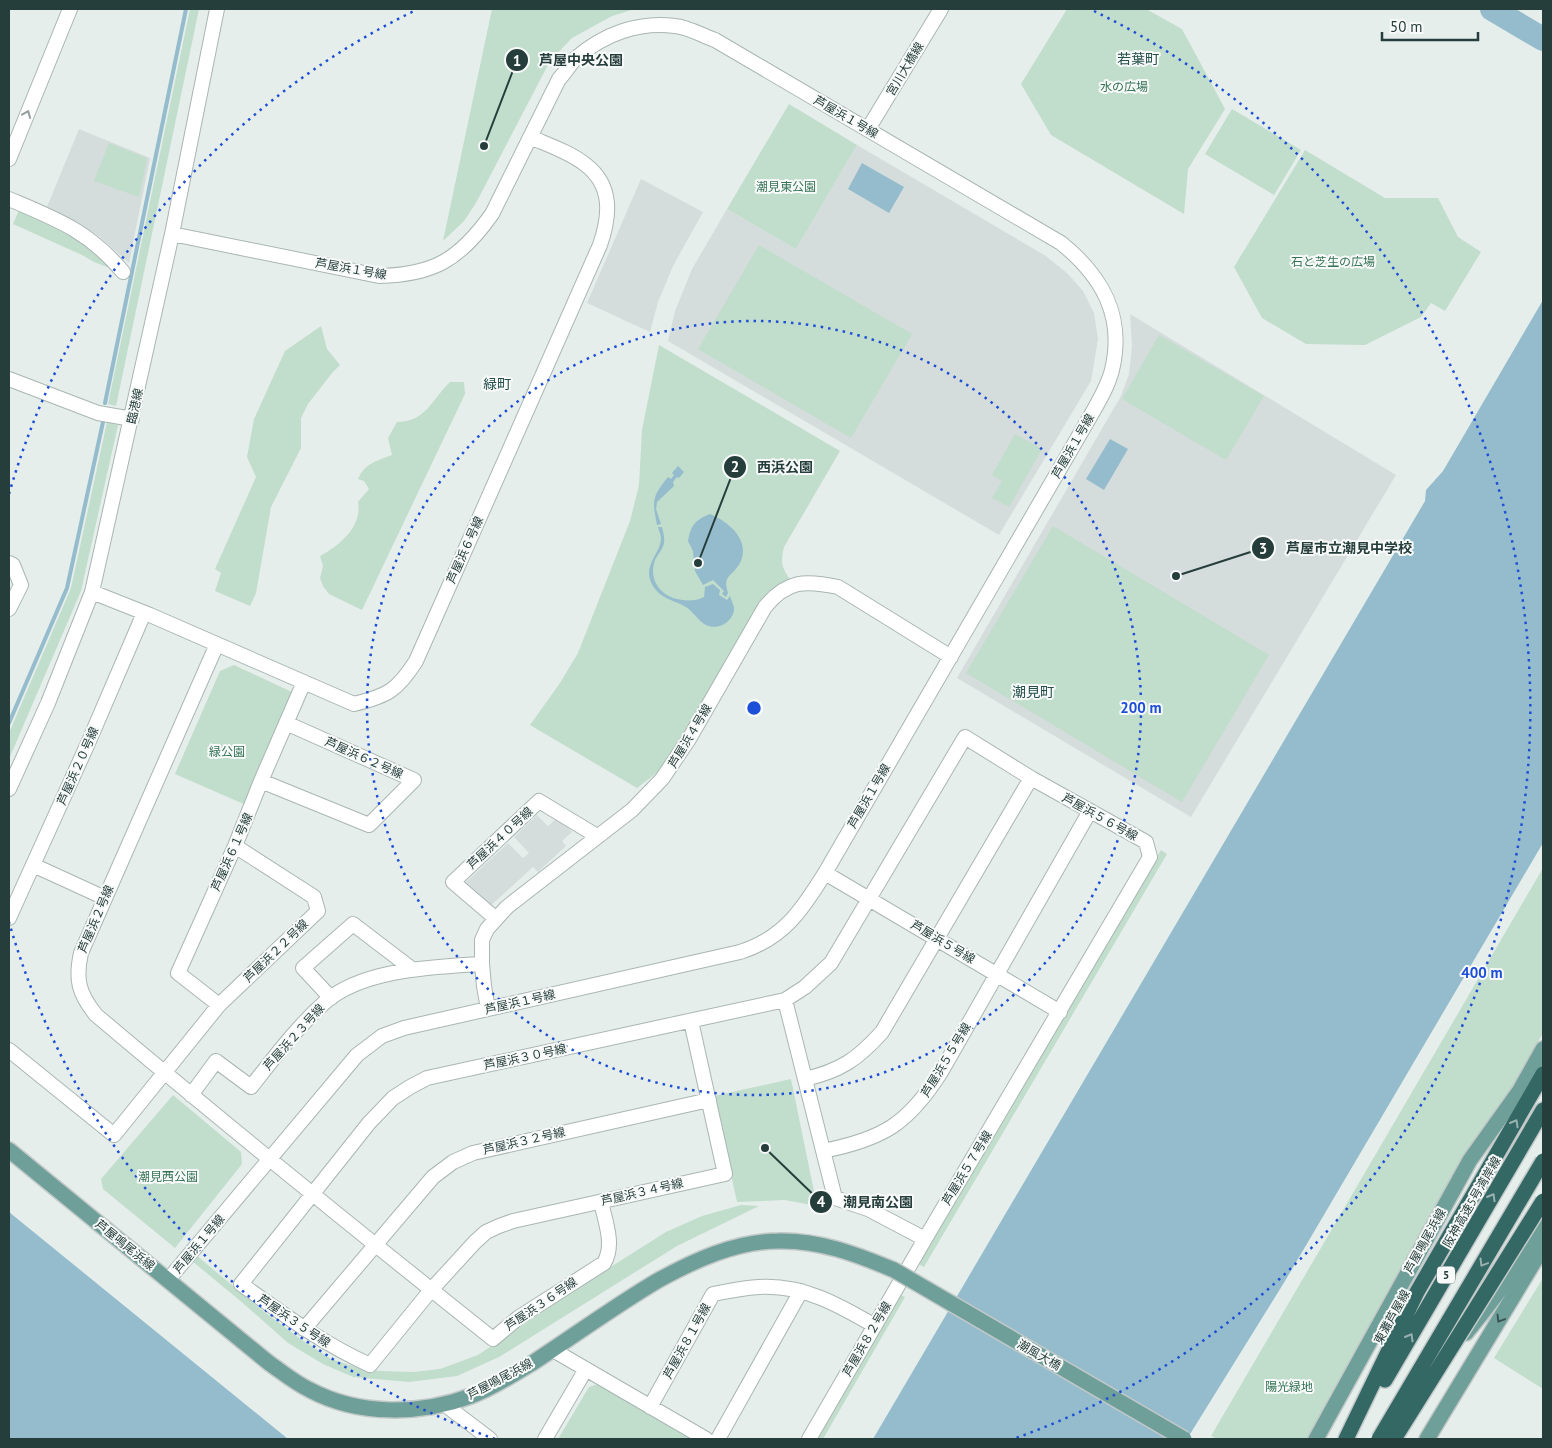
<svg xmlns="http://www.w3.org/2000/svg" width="1552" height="1448" viewBox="0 0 1552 1448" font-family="'PT Sans','Noto Sans JP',sans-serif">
<rect width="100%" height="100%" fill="#e6eeeb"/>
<!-- built -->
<path fill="#d4dddb" d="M79,129L150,158L129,263L99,236L62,214L47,207Z
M857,145L1046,256L1068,274L1083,291L1094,313L1098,339L1091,381L999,535L668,341L675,311L692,269L727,209L796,249Z
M641,179L703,212L673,266L658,302L650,332L587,303Z
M1130,314L1396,475L1191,817L957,678L1121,396L1129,374L1132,346Z
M537,815L548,826L558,817L572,832L562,841L566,846L538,872L533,867L488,908L465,883L508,843L523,858L529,853L514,837Z"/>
<!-- green -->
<path fill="#c1ddcc" d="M190,9H199L116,406L108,404Z
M492,9H635L612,16L572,38L550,61L476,203L464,221L443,241Z
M1067,9H1146L1182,29L1225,109L1188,169L1184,214L1051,135L1021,84Z
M789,104L857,145L796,249L727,209Z
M1232,109L1301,150L1274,195L1205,154Z
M109,143L147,158L139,197L94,181Z
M1305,150L1385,198H1438L1458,237L1481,252L1445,311L1431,303L1421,317L1365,345L1306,344L1262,318L1234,267Z
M19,210L82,238L112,269L94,262L82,255L13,224Z
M759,245L912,334L851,438L698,349Z
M321,326L327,349L340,365L332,373L308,404L301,418V448L271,507L256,593L250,606L215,591L221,573L215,569L256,477L247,457L254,419L285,351Z
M1159,335L1264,396L1226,460L1122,399Z
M659,345L840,451L784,547C780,563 782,568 791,581L776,588L668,764L637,788L530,725L560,683L578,653L630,521L639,485L642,430Z
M450,382H464L465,394L362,610L329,594L323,586L320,578L323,566L320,556C339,546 363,526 358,502L369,489L364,481L358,479C365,463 377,461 392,455L388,438L397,422C426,422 432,399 450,382Z
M107,422L118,425L81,591L9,759V733L71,588Z
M1015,434L1042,449L1009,507L992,498L1002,481L992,475Z
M1053,526L1269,655L1182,802L966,673Z
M234,665L294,693L246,805L175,774L220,671Z
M1161,850L1167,854L924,1267L917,1263Z
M1543,868V1033L1307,1439H1217L1211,1436Z
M791,1079L817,1206L785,1200L737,1202L714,1096Z
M173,1095L241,1152L242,1164L175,1248L103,1189L101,1179Z
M741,1205L759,1206L677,1246L499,1357L457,1376L409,1382L353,1377L323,1364L288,1343L244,1304L192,1261L196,1255L263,1311L302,1340L331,1359L358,1368L380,1371L413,1372L440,1369L478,1355L590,1280L666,1232L702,1216Z
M1543,1278V1389L1494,1358Z
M899,1294L905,1297L823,1439H814Z
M598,1384L690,1439H558L589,1387Z"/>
<!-- water -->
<path fill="#94bccd" d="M862,163L904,187L889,213L848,189Z
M1543,300V843L1285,1281L1187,1439H873L1425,501L1426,490L1443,471Z
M1110,439L1128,449L1104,490L1086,479Z
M678,466L684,472L679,478L677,477L673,482L674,486L657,502L656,509L661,524L657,525C652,500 652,497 668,477L671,479L674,475L672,473Z
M710,514C729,522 751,540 740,563C732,577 722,575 728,593L726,597L722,594L724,591L713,580L703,585L695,571L693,551L688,541C691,525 695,520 710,514Z
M658,527H662C663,532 665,537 664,543C663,549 658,554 655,560C649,577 657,592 673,598C683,601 695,602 704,597L705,587L713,584L720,590L719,595L727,600L730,596C731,599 733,604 734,607C735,621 718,631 706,625C698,621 693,611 686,607C674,600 661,599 653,586C641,566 660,555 661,539C661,535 659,531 658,527Z
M9,1212L288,1439H9Z"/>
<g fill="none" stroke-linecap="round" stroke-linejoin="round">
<!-- stream -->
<path stroke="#94bccd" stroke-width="4" d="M105,403L186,9
M9,723L67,588L103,422"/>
<!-- river -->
<path stroke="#94bccd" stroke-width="24" d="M1492,9L1543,39"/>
<!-- minor casing -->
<g stroke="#a9b6b3" stroke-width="16">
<path id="minor" d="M868,129L941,9
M9,159L70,9
M9,199C56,219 89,231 123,272
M9,379L98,413L132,419
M9,563L13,565L21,585L9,609
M92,592L150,615L354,704C387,696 397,691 416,661L600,245C610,216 613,186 586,165C570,152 548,145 530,137
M217,644L81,953C75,980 79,994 96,1015C226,1125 360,1233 493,1339L518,1318L604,1263C615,1245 605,1221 601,1202
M261,781L369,825L414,780L286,723
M9,789L48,703L92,592L172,234L217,9
M33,865L105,898
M825,873L1060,1012
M9,918L89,741L144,613
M495,918L453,882L539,801L597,836
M331,998L303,968L353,924L412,969
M219,1005L178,973L235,846L261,781L304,682
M488,1009L484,986L482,964V940L487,929L507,907L632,810L662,779L689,739L765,607C787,580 805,580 838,587L951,657
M691,1021L725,1174L513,1221L499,1226L486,1232L475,1242L431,1290L370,1365C323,1344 283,1314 241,1284L369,1123L393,1098L410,1087L427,1078L785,1000L805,987L831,963L965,737L1031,778L1146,842L1150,857L925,1239L868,1209L835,1198L785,1000
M9,1050L114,1135L219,1005L318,911L314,897L235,846
M805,1079C840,1071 858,1059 882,1032L1031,778
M191,1095L216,1061L251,1087C274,1058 297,1027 324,1003C362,969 434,967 482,964
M823,1151C883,1139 908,1124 941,1072L1090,811
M168,1280L357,1055L382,1036L404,1028L740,952C784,938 802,910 825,873L1091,415C1099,401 1108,386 1112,370C1125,316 1102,276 1061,243L715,40C703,36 688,27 675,26C639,21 604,34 576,58C570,64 565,73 559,79L492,214C460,259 434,275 379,276L172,234
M304,1329L433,1177L453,1162L473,1153L709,1100
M553,1350L706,1439
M444,1404L490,1439
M650,1407L713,1294C728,1291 744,1288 759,1287C802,1284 839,1305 875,1326
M545,1439L586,1369
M718,1439L801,1291
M809,1439L925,1239"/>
</g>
<!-- major casing -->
<g stroke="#c2c9c8" stroke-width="18">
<path id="major" d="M9,1150L269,1363C282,1372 295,1383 310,1390C359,1416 420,1415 471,1396C493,1388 514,1374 534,1362C575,1335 615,1306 657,1281C693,1261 736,1241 778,1241C819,1240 856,1254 894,1270
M1466,1333C1495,1298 1521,1262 1543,1223
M1316,1439L1470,1160L1520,1090L1543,1049
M1427,1439L1543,1247"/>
</g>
<!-- highway casing -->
<g stroke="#c2c9c8" stroke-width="18">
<path id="highway" d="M1385,1380L1543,1110
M1346,1439L1417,1292L1543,1074"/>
</g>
<!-- minor -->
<use href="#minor" stroke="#fff" stroke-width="14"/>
<!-- major -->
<use href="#major" stroke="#6f9f99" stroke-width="15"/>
<!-- highway -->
<use href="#highway" stroke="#346865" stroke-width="15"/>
<!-- major-bridge casing -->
<g stroke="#c2c9c8" stroke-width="18" stroke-linecap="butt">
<path id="major-bridge" d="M894,1270L1184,1439"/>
</g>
<!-- highway-bridge casing -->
<g stroke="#c2c9c8" stroke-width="18" stroke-linecap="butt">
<path id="highway-bridge" d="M1379,1439L1543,1161
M1394,1439L1543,1201"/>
</g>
<!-- major-bridge -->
<use href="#major-bridge" stroke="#6f9f99" stroke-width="15"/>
<!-- highway-bridge -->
<use href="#highway-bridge" stroke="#346865" stroke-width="15"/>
</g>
<!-- one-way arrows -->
<defs><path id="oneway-chevron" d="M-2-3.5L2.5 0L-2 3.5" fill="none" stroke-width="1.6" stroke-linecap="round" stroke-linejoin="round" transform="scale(1.25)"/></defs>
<use stroke="#929e9d" href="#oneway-chevron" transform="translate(27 114) rotate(-68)"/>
<g stroke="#96b1af">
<use href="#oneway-chevron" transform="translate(1515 1123) rotate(-60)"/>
<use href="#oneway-chevron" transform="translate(1492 1197) rotate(-60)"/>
<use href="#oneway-chevron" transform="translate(1483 1263) rotate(121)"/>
<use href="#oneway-chevron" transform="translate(1410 1337) rotate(-60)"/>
</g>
<use stroke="#385652" href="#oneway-chevron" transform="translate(1500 1319) rotate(121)"/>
<!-- distance rings -->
<g fill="none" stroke="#1d4ed8" stroke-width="2.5" stroke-dasharray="2.5 5">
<circle cx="754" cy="708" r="387"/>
<path d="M495 1439A775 775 0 0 1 9 922M9 494A775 775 0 0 1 414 11M1094 11A775 775 0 0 1 1013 1439"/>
</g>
<g text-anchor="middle" stroke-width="4" stroke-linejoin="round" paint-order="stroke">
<!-- shield labels -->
<rect fill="#f7faf9" stroke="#657674" stroke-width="1" x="1437" y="1266.5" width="18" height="17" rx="4"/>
<g font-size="11" font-weight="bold" fill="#263e3b">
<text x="1446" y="1279">5</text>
</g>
<!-- street labels -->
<g font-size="12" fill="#263e3b" stroke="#f7faf9">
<text transform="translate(905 69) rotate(-59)" y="4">宮川大橋線</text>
<text transform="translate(846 117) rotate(30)" y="4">芦屋浜１号線</text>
<text transform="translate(351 269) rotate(10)" y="4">芦屋浜１号線</text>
<text transform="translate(135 406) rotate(-78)" y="4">臨港線</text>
<text transform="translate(1073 446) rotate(-60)" y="4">芦屋浜１号線</text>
<text transform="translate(465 550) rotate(-66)" y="4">芦屋浜６号線</text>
<text transform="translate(690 736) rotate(-59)" y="4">芦屋浜４号線</text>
<text transform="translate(364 758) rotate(24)" y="4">芦屋浜６２号線</text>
<text transform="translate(78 766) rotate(-66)" y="4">芦屋浜２０号線</text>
<text transform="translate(869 796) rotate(-60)" y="4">芦屋浜１号線</text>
<text transform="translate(1100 817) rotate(29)" y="4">芦屋浜５６号線</text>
<text transform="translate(500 838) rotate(-43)" y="4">芦屋浜４０号線</text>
<text transform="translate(232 852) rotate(-66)" y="4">芦屋浜６１号線</text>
<text transform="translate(96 919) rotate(-67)" y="4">芦屋浜２号線</text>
<text transform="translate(943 942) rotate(31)" y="4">芦屋浜５号線</text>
<text transform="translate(276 951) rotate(-44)" y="4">芦屋浜２２号線</text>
<text transform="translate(520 1002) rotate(-13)" y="4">芦屋浜１号線</text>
<text transform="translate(294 1037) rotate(-48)" y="4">芦屋浜２３号線</text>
<text transform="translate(525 1057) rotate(-12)" y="4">芦屋浜３０号線</text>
<text transform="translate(946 1060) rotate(-59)" y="4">芦屋浜５５号線</text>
<text transform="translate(524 1141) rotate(-13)" y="4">芦屋浜３２号線</text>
<text transform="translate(967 1168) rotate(-59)" y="4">芦屋浜５７号線</text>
<text transform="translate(642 1192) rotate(-13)" y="4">芦屋浜３４号線</text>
<text transform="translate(1472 1202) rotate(-60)" y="4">阪神高速5号湾岸線</text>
<text transform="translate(1425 1241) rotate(-61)" y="4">芦屋鳴尾浜線</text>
<text transform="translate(199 1244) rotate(-50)" y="4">芦屋浜１号線</text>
<text transform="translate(125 1245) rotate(39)" y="4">芦屋鳴尾浜線</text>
<text transform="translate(541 1304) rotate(-34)" y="4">芦屋浜３６号線</text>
<text transform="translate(1392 1317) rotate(-61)" y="4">東灘芦屋線</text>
<text transform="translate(294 1321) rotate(34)" y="4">芦屋浜３５号線</text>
<text transform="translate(867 1339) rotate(-60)" y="4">芦屋浜８２号線</text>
<text transform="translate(687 1341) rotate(-61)" y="4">芦屋浜８１号線</text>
<text transform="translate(1039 1355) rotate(30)" y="4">潮風大橋</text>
<text transform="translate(500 1379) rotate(-28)" y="4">芦屋鳴尾浜線</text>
</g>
<!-- park labels -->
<g font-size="12" fill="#347254" stroke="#f7faf9">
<text x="1124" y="91">水の広場</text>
<text x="786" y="191">潮見東公園</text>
<text x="1333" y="266">石と芝生の広場</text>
<text x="227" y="756">緑公園</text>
<text x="168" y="1181">潮見西公園</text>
<text x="1289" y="1391">陽光緑地</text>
</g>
<!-- neighbourhood labels -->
<g font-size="14" fill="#244f4b" stroke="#f7faf9">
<text x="1138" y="64">若葉町</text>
<text x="497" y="389">緑町</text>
<text x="1033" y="697">潮見町</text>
</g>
</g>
<circle cx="754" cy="708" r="8" fill="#1d4ed8" stroke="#f7faf9" stroke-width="2.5"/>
<g font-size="15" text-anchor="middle" font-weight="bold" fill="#1d4ed8" stroke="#f7faf9" stroke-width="4" stroke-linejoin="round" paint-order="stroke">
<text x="1141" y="713">200 m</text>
<text x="1482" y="978">400 m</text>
</g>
<!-- callouts -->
<path fill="none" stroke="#263e3b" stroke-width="2" d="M484 146L517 60M698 563L735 467M1176 576L1263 548M765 1148L821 1202"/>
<g fill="#263e3b" stroke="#f7faf9" stroke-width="2">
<circle cx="484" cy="146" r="5"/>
<circle cx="698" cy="563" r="5"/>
<circle cx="1176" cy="576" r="5"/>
<circle cx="765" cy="1148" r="5"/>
<circle cx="517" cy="60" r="12"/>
<circle cx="735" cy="467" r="12"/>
<circle cx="1263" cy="548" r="12"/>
<circle cx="821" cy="1202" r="12"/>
</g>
<g font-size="15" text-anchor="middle" font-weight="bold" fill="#fff">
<text x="517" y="66">1</text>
<text x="735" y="472">2</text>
<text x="1263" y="554">3</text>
<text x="821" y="1207">4</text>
</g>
<g font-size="14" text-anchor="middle" font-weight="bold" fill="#263e3b" stroke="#f7faf9" stroke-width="4" stroke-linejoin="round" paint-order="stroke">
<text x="581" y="65">芦屋中央公園</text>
<text x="785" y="472">西浜公園</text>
<text x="1349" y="553">芦屋市立潮見中学校</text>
<text x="878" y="1207">潮見南公園</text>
</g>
<!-- border -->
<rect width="1552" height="1448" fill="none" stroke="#263e3b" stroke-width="20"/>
<!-- scale -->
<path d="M1382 32v8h96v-8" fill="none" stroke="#263e3b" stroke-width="2.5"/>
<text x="1390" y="32" font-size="15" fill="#263e3b" stroke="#f7faf9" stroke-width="4" paint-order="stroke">50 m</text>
</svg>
